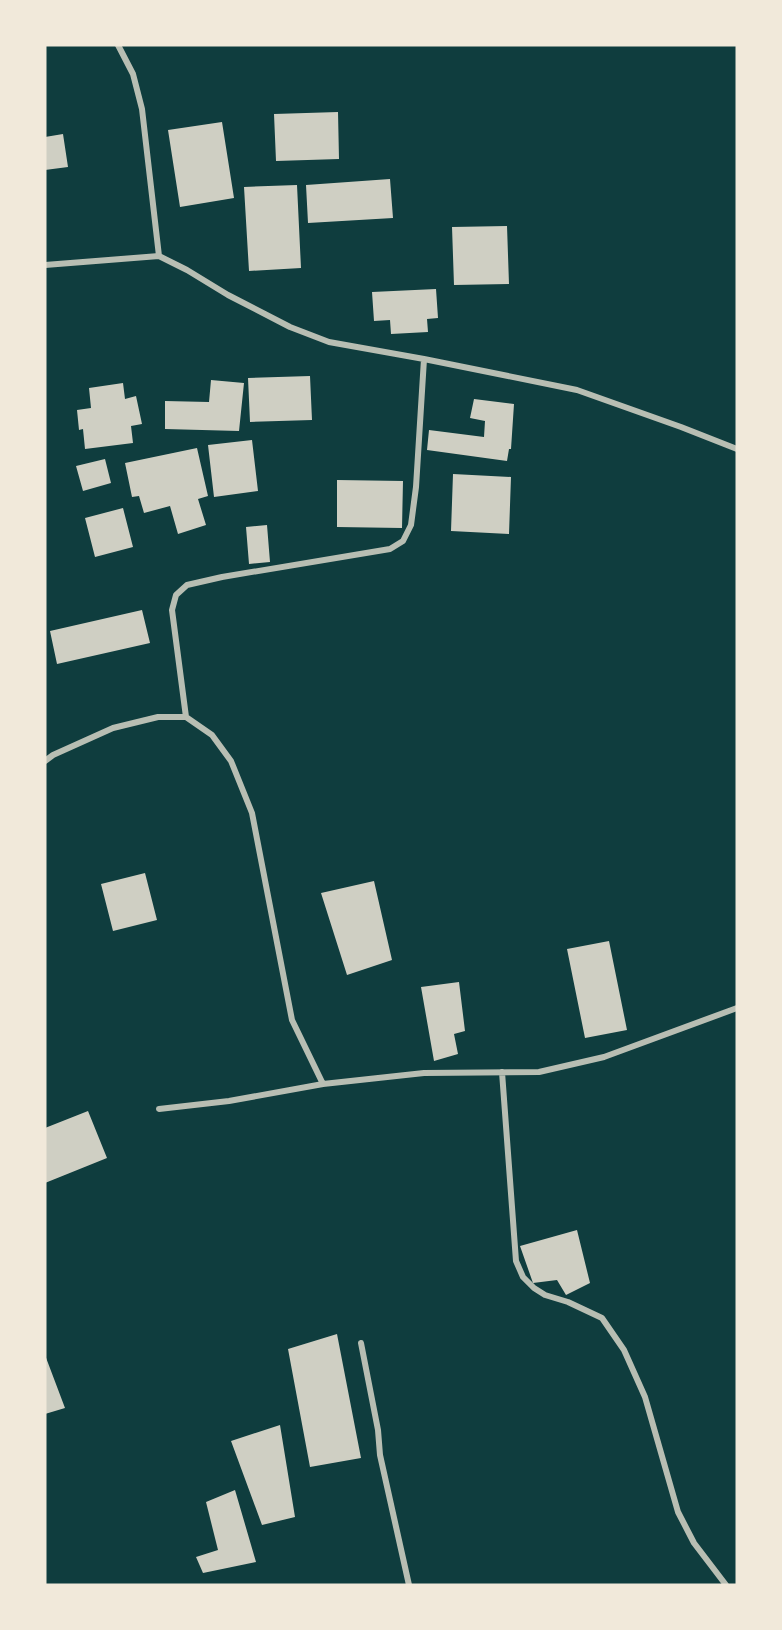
<svg xmlns="http://www.w3.org/2000/svg" width="782" height="1630" viewBox="0 0 782 1630" font-family="'Fira Sans Condensed',sans-serif">
<rect width="100%" height="100%" fill="#0f3d3e"/>
<!-- building -->
<path fill="#cfcfc3" d="M338,112L339,159L276,161L274,114Z
M222,122L234,198L180,207L168,130Z
M63,134L68,167L45,170V137Z
M390,179L393,218L308,223L306,185Z
M297,185L301,268L249,271L244,187Z
M507,226L509,284L454,285L452,227Z
M436,289L438,318L427,319L428,332L391,334L390,320L374,321L372,292Z
M310,376L312,420L250,422L248,378Z
M211,380L244,383L239,431L165,429V401L209,402Z
M123,383L125,399L136,396L142,424L131,426L133,443L85,449L83,429L79,430L77,410L91,408L89,388Z
M474,399L514,404L511,449H509L507,461L427,450L429,430L484,437L485,421L470,418Z
M252,440L258,491L214,497L208,445Z
M197,448L208,496L198,499L206,525L178,534L170,506L144,513L139,496L132,497L125,463Z
M105,459L111,483L83,491L76,466Z
M453,474L511,477L509,534L451,531Z
M337,480L403,481L402,528L337,527Z
M123,508L133,547L95,557L85,518Z
M267,525L270,562L249,564L246,527Z
M142,610L150,643L57,664L50,631Z
M145,873L157,920L113,931L101,884Z
M374,881L392,960L347,975L321,893Z
M609,941L627,1030L585,1038L567,949Z
M459,982L465,1031L454,1034L458,1054L434,1061L421,987Z
M88,1111L107,1158L45,1183V1128Z
M577,1230L590,1283L566,1295L557,1280L533,1283L520,1246Z
M337,1334L361,1458L310,1467L288,1349Z
M45,1355L65,1408L45,1414Z
M280,1425L295,1517L262,1525L231,1441Z
M235,1490L256,1562L203,1573L196,1557L218,1550L206,1502Z"/>
<g fill="none" stroke-linecap="round" stroke-linejoin="round">
<!-- minor -->
<path stroke="#b8beb3" stroke-width="6" d="M118,45L133,74L142,109L159,256
M45,265L159,256L187,270L228,295L290,327L329,342L424,359L577,390L681,427L737,449
M186,717L172,610L176,595L187,585L222,577L390,549L403,541L411,525L416,487L424,359
M45,761L53,755L113,728L158,717H186L212,735L231,761L252,813L292,1020L323,1084
M502,1072L516,1261L523,1277L534,1288L545,1295L568,1302L602,1318L624,1350L645,1397L678,1512L694,1543L726,1585
M159,1109L229,1101L323,1084L424,1073L539,1072L604,1057L737,1008
M361,1343L378,1430L380,1455L409,1585"/>
</g>
<!-- border -->
<rect width="782" height="1630" fill="none" stroke="#f1e9da" stroke-width="93"/>
</svg>
